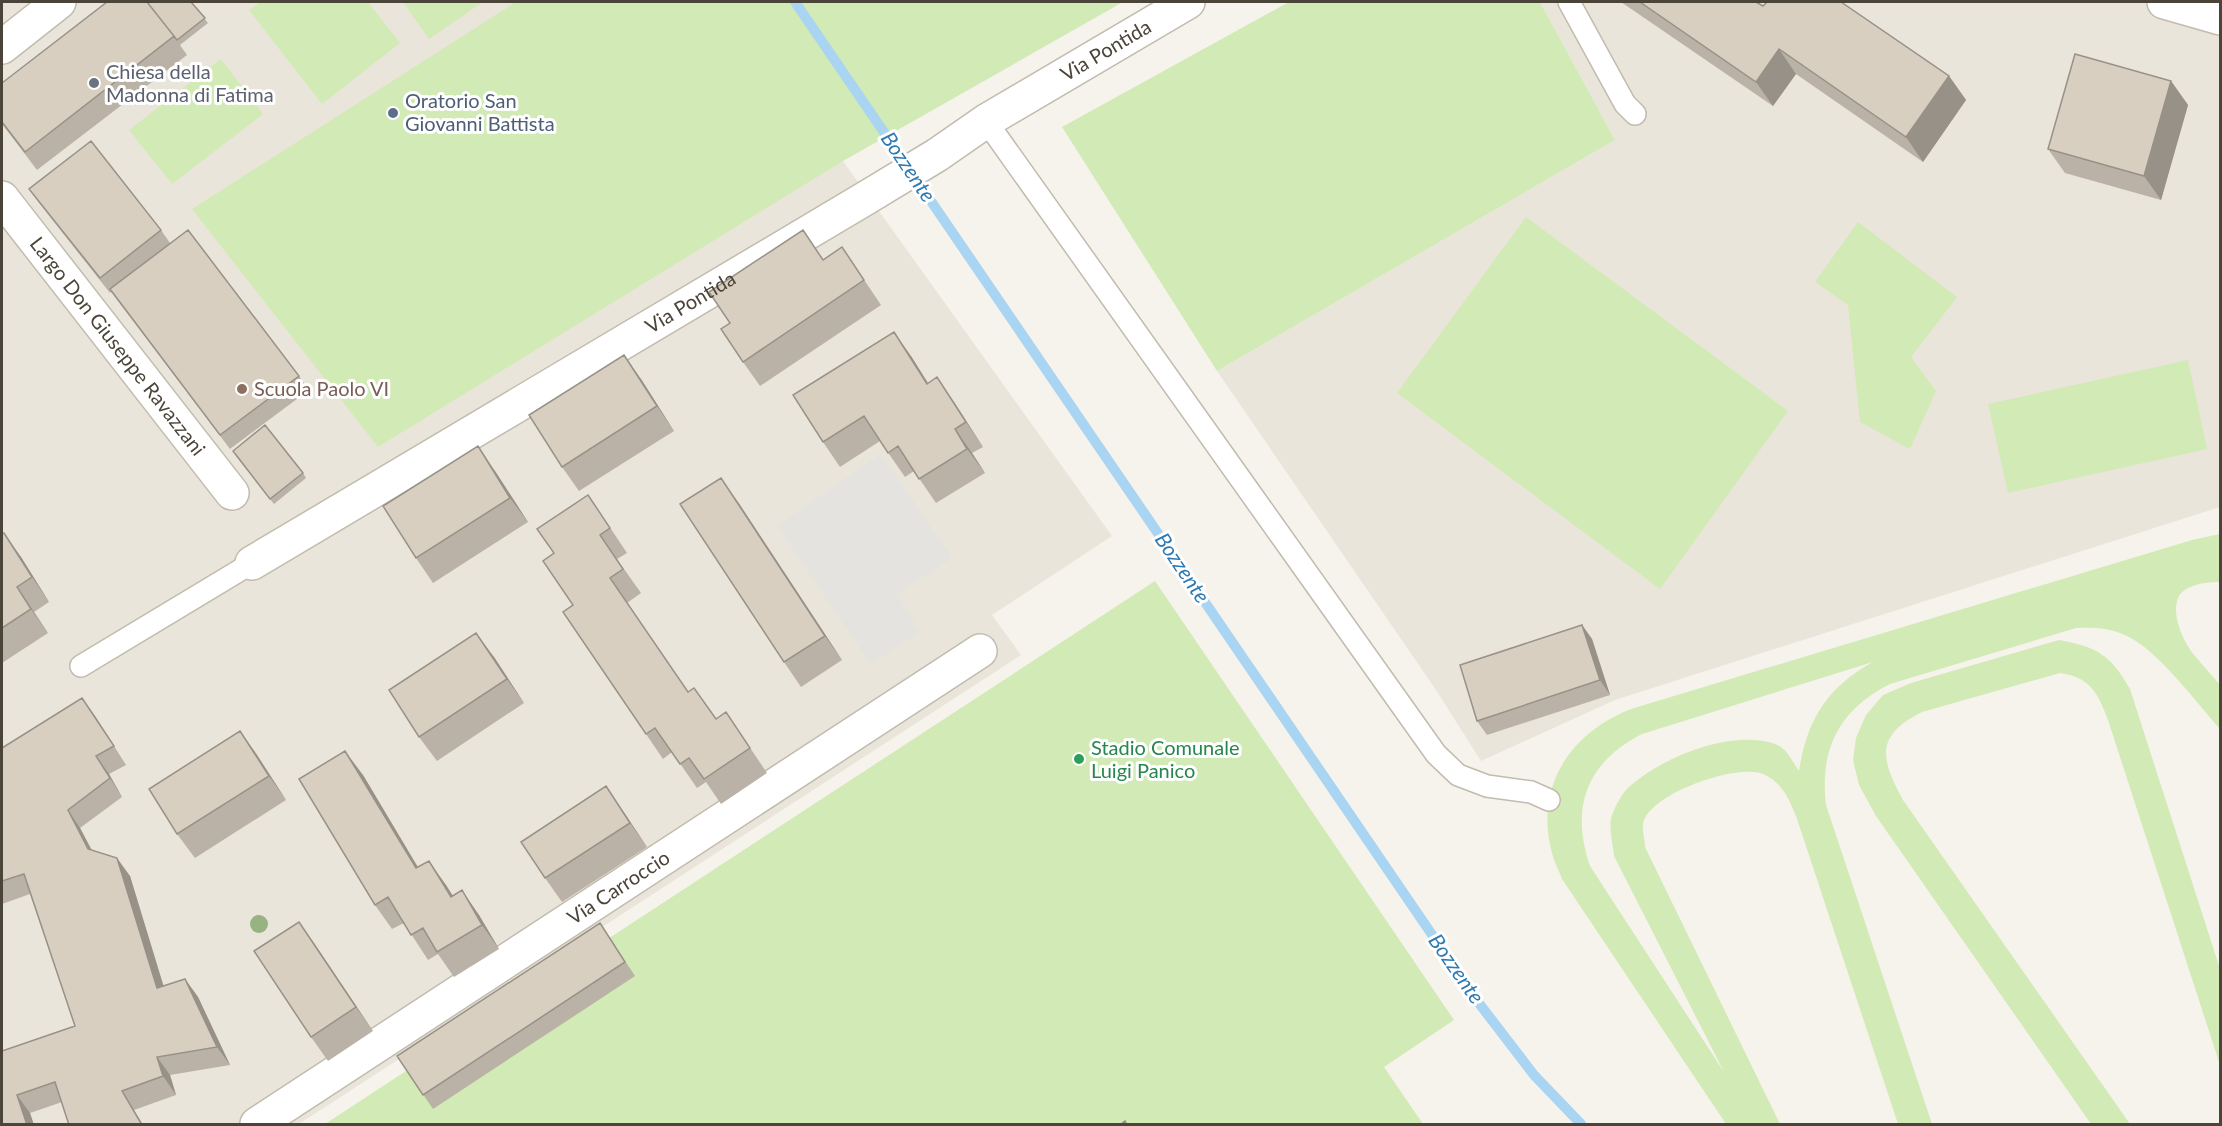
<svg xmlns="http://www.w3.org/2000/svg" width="2222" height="1126" viewBox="0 0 2222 1126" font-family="Lato,sans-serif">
<rect width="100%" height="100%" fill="#f6f3ec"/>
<!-- residential -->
<path fill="#eae5da" d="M2,2H729L1112,536L992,615L1021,655L299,1124H2Z
M1540,2H2220V507L1615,700L1481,761L1436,690L1217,371L1615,140Z"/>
<!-- green -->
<path fill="#d2eab5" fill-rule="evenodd" d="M261,2H368L400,43L322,104L249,10Z
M403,2H483L429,39Z
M516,2H1123L843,161L378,447L192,209Z
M1289,2H1540L1615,140L1217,371L1062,127Z
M221,59L263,114L172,184L129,130Z
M1526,217L1788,411L1660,589L1397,393Z
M1858,222L1957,297L1911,357L1936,391L1910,449L1860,422L1848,305L1815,282Z
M2188,360L2207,449L2008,493L1988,404Z
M2220,534V582C2208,582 2184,584 2178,598C2171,616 2184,643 2195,656C2203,666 2212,675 2220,685V729C2197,703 2156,648 2125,635C2109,628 2093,627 2076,628L1890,684C1840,709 1819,749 1826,805L1932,1124H1898L1796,816C1789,799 1782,782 1763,774C1737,763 1648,794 1643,824C1642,831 1645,840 1645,847L1780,1124H1726L1562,879C1559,870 1554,862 1552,853C1534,787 1570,733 1631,709L2192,540ZM1873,662C1827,687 1807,720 1799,771C1791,760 1787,747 1772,743C1728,730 1660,758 1628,788C1622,793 1615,807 1612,815C1608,826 1613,844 1614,856L1724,1072L1590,866C1570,807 1586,763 1642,734Z
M1155,581L1454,1020L1384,1067L1423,1124H325Z
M2059,640C2097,647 2111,655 2130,689L2220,969V1065L2108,720C2098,693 2090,677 2060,673L1922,712C1874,736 1881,759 1903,800L2130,1124H2091L1876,816L1859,785L1853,760L1856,738L1866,715L1883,695L1911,683Z"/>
<!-- parking -->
<path fill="#e5e3e0" d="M881,454L952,558L897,594L920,632L871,664L777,526Z"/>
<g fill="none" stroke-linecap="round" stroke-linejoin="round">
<!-- stream -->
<path stroke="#a9d4f2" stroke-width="10" d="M795,2L1478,1002L1534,1075L1581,1124"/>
<!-- service casing -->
<g stroke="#c2bbae" stroke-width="24">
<path id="service" d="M1569,2L1625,104L1635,114
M986,121L1436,754L1458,775L1487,786L1531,792L1549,800
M81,666L252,563"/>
</g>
<!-- minor casing -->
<g stroke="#c2bbae" stroke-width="36">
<g id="minor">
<path d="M2164,2L2220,18"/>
<path d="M2,47L59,2"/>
<path id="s1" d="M2,198L232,493"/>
<path id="s2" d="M252,563L866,198L937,155L986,121L1188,2"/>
<path id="s3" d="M257,1124L980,651"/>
</g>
</g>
<!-- service -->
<use href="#service" stroke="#fff" stroke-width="21"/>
<!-- minor -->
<use href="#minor" stroke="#fff" stroke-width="33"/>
</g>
<!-- trees -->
<circle fill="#97b381" cx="259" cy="924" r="9"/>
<!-- wall -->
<path fill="#bab2a6" d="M191,2L208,23L180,45L187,55L37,170L2,124V83Z
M1621,2H1756L1763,6L1949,76L1966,100L1923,162L1796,74L1773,106Z
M2171,81L2188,105L2161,200L2065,173L2048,149Z
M29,189L161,230L170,243L299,376L309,390L230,449L111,292L110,293L39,203Z
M842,247L881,305L760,386L743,362L824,260Z
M911,356L928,383L954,402L983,447L972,453L985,473L936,503L914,471L905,477L880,441L840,467L823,442Z
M641,379L674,431L579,491L562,467Z
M236,456L303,473L306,478L274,504Z
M495,471L528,522L433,583L416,558Z
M738,502L842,660L801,687L784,662Z
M605,520L627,553L617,559L641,593L627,603L688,692L716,719L726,712L767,773L721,804L706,782L697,788L672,752L663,759L646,734L573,605Z
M2,534L21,557L49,602L34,612L48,633L2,663Z
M1582,625L1592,639L1610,695L1487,735L1477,721Z
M494,657L524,703L437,761L419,737Z
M95,716L126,765L109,774L122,797L80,828L92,850L130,876L163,986L185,979L198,997L230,1065L170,1075L176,1095L134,1110L62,1102L30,1113L34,1125H2V1051L75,1026L30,894L2,904V748Z
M240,731L257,755L286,800L195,858L177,834Z
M363,775L418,867L446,885L453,896L479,915L499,949L454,977L438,954L428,960L404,923L392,929L375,905Z
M623,811L647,847L562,902L545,878Z
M299,922L373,1031L328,1061L311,1037Z
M610,938L635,976L433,1109L397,1056Z"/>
<!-- shaded-wall -->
<path fill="#979187" d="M1779,49L1796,74L1773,106L1756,82Z
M1949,76L1966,100L1923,162L1906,137Z
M2171,81L2188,105L2161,200L2144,176Z
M894,332L911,356L944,409L927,384Z
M624,355L641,379L674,431L657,406Z
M937,377L954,402L983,447L966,422Z
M955,429L972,453L985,473L967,449Z
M478,446L495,471L528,522L510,498Z
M721,478L738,502L842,660L825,636Z
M4,533L21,557L49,602L32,577Z
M17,587L34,612L48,633L31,609Z
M1582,625L1592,639L1610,695L1600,680Z
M476,633L494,657L524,703L507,679Z
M82,698L95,716L126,765L114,746Z
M240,731L257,755L286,800L269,776Z
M345,751L363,775L433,893L416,868Z
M96,756L109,774L122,797L110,778Z
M606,786L623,811L647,847L630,823Z
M68,810L80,828L100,867L88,849Z
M117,858L130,876L170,1007L157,988Z
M429,861L446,885L468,921L451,897Z
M462,890L479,915L499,949L482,925Z
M299,922L316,946L373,1031L356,1007Z
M185,979L198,997L230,1065L217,1047Z
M157,1057L170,1075L176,1095L163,1076Z
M122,1091L134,1110L143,1125H142Z
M17,1095L30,1113L34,1125H27Z"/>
<!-- building -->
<path fill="#d8cfc1" stroke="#979187" stroke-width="1.5" d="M107,2H147L174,36L25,152L2,122V83Z
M147,2H191L205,18L177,40Z
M1640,2H1756L1763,6L1767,2H1841L1949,76L1906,137L1779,49L1756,82Z
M2075,54L2171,81L2144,176L2048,149Z
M91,141L161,230L100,278L29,189Z
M188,230L299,376L220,435L110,289Z
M803,230L823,260L842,247L864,280L743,362L721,329L730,323L709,292Z
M894,332L927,384L937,377L966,422L955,429L967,449L919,479L898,446L888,453L864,416L823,442L793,395Z
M624,355L657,406L562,467L529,415Z
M265,425L303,473L270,499L233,451Z
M478,446L510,498L416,558L383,506Z
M721,478L825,636L784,662L680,504Z
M588,495L610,528L600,535L623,569L610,578L688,692L694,688L716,719L726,712L750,748L704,779L689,758L680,764L655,728L646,734L563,612L573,605L543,561L554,553L537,529Z
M4,533L32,577L17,587L31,609L2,628V534Z
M1582,625L1600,680L1477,721L1460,665Z
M476,633L507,679L419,737L389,690Z
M82,698L114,746L96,756L110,778L68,810L88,849L117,858L157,988L185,979L217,1047L157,1057L163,1076L122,1091L142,1125H69L55,1082L17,1095L27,1125H2V1051L75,1026L24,874L2,881V748Z
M240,731L269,776L177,834L149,789Z
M345,751L416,868L429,861L451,897L462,890L482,925L437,952L423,928L411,935L388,897L375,905L299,779Z
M606,786L630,823L545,878L521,842Z
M299,922L356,1007L311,1037L254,951Z
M600,923L625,962L423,1095L397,1056Z
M1125,1121L1127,1125H1120Z"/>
<!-- markers -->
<circle fill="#6b7280" stroke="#fff" stroke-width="2" cx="94" cy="83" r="6"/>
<circle fill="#5c6f8a" stroke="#fff" stroke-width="2" cx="393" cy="113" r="6"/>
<circle fill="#8d6e63" stroke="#fff" stroke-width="2" cx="242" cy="389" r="6"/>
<circle fill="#2e9e5b" stroke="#fff" stroke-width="2" cx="1079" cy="759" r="6"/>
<g text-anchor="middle" stroke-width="6" stroke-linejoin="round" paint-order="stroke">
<!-- street labels -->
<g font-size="20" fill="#4b4439" stroke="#fff">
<text dy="7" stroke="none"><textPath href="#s2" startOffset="996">Via Pontida</textPath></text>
<text dy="7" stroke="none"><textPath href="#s2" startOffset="510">Via Pontida</textPath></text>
<text dy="7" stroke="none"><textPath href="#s1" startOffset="188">Largo Don Giuseppe Ravazzani</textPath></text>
<text dy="7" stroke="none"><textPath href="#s3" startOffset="432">Via Carroccio</textPath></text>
</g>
<!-- worship labels -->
<g font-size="20" fill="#5b616d" stroke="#fff" text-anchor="start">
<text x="106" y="79">Chiesa della<tspan x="106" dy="23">Madonna di Fatima</tspan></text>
</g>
<!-- service labels -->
<g font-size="20" fill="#4e5e75" stroke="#fff" text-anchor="start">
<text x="405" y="108">Oratorio San<tspan x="405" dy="23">Giovanni Battista</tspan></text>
</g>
<!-- education labels -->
<g font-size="20" fill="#785e54" stroke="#fff" text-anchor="start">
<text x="254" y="396">Scuola Paolo VI</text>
</g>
<!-- leisure labels -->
<g font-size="20" fill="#27864d" stroke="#fff" text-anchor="start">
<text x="1091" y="755">Stadio Comunale<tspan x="1091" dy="23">Luigi Panico</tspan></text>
</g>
<!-- water labels -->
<g font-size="21" font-style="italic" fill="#2e7ab2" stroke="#fff">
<text transform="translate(908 167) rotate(56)" y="7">Bozzente</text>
<text transform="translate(1182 568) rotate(56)" y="7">Bozzente</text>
<text transform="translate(1456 969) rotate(55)" y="7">Bozzente</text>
</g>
</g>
<!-- border -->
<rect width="2222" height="1126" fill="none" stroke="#4b4439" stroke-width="6"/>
</svg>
